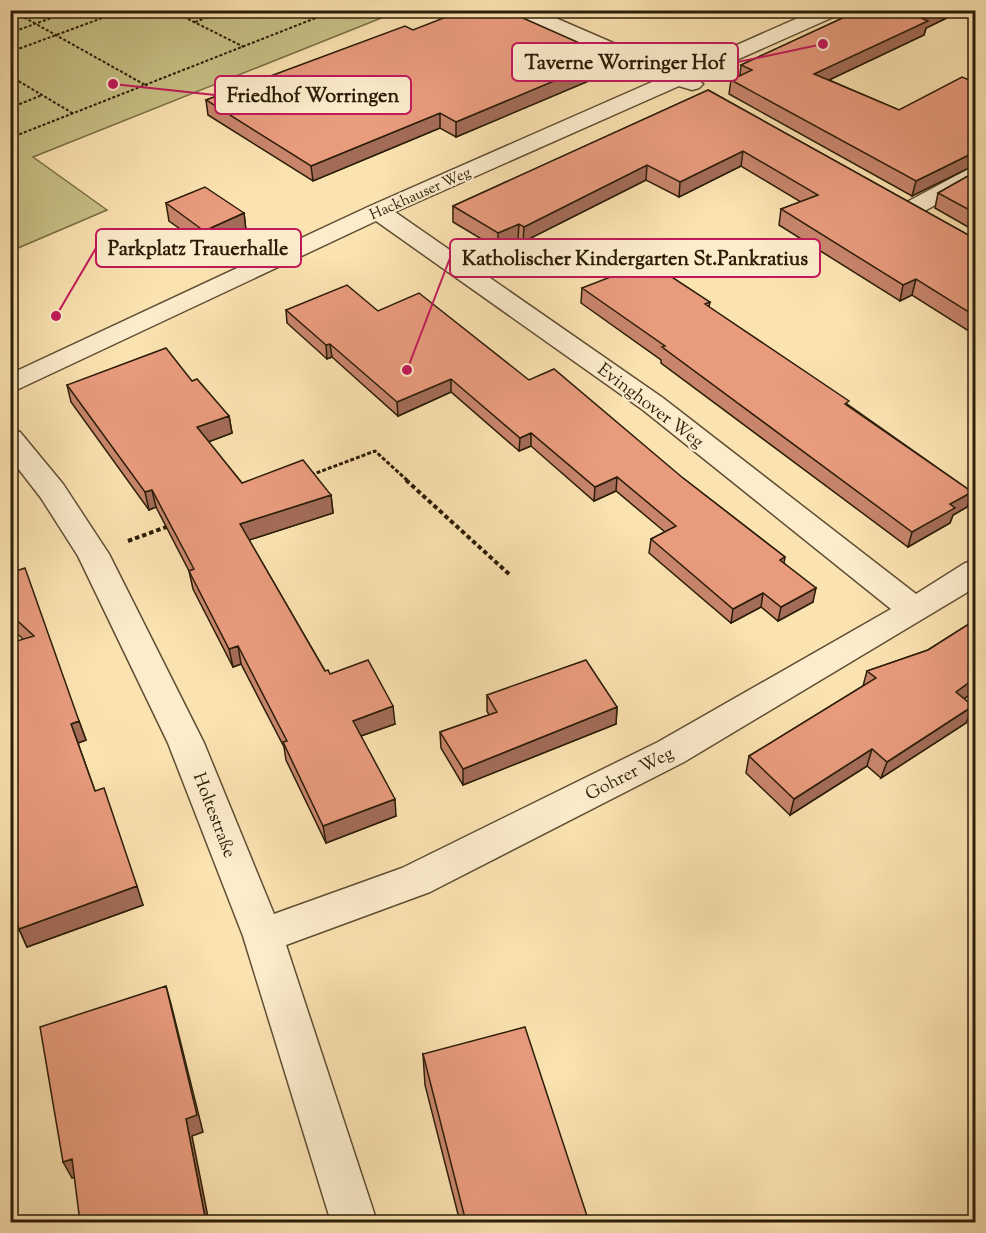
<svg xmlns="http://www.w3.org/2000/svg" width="986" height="1233" viewBox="0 0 986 1233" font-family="'Sorts Mill Goudy',serif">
<rect width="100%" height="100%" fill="#fbe2b1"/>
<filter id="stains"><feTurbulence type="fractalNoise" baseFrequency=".00333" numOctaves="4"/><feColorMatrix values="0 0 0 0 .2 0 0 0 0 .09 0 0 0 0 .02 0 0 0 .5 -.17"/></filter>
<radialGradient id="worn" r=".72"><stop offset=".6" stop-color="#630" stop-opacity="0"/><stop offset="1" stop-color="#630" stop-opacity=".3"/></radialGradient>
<!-- green -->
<path fill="#c7c086" stroke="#796e46" stroke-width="1.5" d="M11,10H399V11L33,157L107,210L11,251Z"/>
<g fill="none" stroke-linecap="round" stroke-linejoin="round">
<!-- minor casing -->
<g stroke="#5f4e32" stroke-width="3">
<path id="minor" d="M510,10H537L678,71L816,10H842L840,14L696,78L703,84L699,88L692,90L679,86L395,212L663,398L916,594L965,563L976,560V587L684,762L430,892L286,945L377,1222H331L243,936L168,743L78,556L41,498L10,458V429L20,432L63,484L109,554L204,743L274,914L402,868L658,742L891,609L643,410L376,221L10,393V374L370,206L661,78L512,14Z
M976,165V182L921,213H905L901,208L905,203Z"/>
</g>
<!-- path-far2 -->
<path stroke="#2b1d07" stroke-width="2" stroke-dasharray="3 2" stroke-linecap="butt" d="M11,10L147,86
M170,10L244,47
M195,22L226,10
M10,33L73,10
M10,52L124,10
M10,76L74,114
M10,108L42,95
M10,138L336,10
M10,193L14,198L10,205"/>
<!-- path-far1 -->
<path stroke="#2b1d07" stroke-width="3" stroke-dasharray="4 2" stroke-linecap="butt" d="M311,475L375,451L408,481"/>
<!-- path -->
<path stroke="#2b1d07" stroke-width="4" stroke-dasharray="4.5 3" stroke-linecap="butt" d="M406,480L510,575
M128,541L169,526"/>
<!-- minor -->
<use href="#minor" fill="#fceccc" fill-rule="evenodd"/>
</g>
<!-- wall -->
<path fill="#c8856c" stroke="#2b1d07" stroke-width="1.5" d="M860,10H963L926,28L924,35L829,80L899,110L974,82L912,196L729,94L731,80L740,75L741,65Z
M413,30L611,57L610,72L456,137L440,128L313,181L208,115L206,100Z
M708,90L970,236H975V335L912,295L900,301L779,225L781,209L801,202L741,166L679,197L646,180L523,242L518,239L498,249L453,222V206Z
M975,172V231L935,208L938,193Z
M166,203L244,213L246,231L207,248L169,221Z
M582,288L710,302L709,307L972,492L967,507L953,515L950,523L908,547L661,363V360L581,303Z
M286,310L378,311L529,380L683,478L785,557L784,563L813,602L778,621L761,607L731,623L649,553L651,539L665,532L616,491L594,501L531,446L519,451L451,392L398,416L332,357L327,359L287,323Z
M192,381L229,416L232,433L208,442L242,483L331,495L333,513L249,540L325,671L395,724L361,736L396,816L326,843L286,760L284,747L241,664L233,667L193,589L189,571L156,507L149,510L71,402L67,385Z
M10,573L79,721L86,740L78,743L95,791L143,905L27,947L19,929L23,639L10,627Z
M975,620V691L964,699L973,706L966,723L881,778L867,766L790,815L746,773L749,756L863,686L867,671L928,650Z
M487,695L617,707L616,724L463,785L441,748L440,732L489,715L487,711Z
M423,1054L589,1222H460L425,1085Z"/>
<!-- shaded-wall -->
<path fill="#a36c58" stroke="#2b1d07" stroke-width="1.5" d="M938,10H963L926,28L924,35L812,88L814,74Z
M611,57L610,72L456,137V122Z
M440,113V128L313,181L311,166Z
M743,151L741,166L679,197L680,182Z
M975,152V165L912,196L916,181Z
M647,165L646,180L523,242L524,227Z
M244,213L246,231L207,248L204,231Z
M519,224L518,239L498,249V233Z
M916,279L912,295L900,301L903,285Z
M330,344L332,357L327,359L326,345Z
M451,379V392L398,416L397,402Z
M229,416L232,433L200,445L197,427Z
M531,433V446L519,451L520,438Z
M617,477L616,491L594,501L595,487Z
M152,490L156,507L149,510L145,492Z
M972,492L967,507L953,515L950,523L908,547L912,532L950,504Z
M331,495L333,513L243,542L240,524Z
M816,588L813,602L778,621L781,607Z
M763,593L761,607L731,623L733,609Z
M238,646L241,664L233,667L229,649Z
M975,678V691L949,709L956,692Z
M393,706L395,724L355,738L353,721Z
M973,706L966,723L881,778L887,762Z
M617,707L616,724L463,785V769Z
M79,721L86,740L78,743L71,724Z
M872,749L867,766L790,815L794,799Z
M395,799L396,816L326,843L323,826Z
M137,886L143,905L27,947L19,929Z
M166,986L171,1004L203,1132L192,1136L209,1222H206L186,1119Z
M72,1159L80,1175L72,1178L63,1162Z"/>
<!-- building -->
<path fill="#e99b7e" stroke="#2b1d07" stroke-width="1.5" d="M464,10H505L611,57L456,122L440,113L311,166L206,100L405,26L413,30Z
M860,10H938L921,18L928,21L814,74L899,110L962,77L974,82L975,81V152L916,181L731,80L752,70L741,65Z
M708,90L970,236H975V316L916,279L903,285L781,209L818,195L743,151L680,182L647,165L524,227L519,224L498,233L453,206Z
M975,172V213L938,193Z
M205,187L244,213L204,231L166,203Z
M649,262L710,302L705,304L849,401L845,404L972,492L950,504L955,508L912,532L662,347L665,346L582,288Z
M347,285L378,311L419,293L529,380L554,369L683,478L785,557L780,560L816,588L781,607L763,593L733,609L651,539L676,526L617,477L595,487L531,433L520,438L451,379L397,402L330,344L326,345L286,310Z
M166,348L192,381L197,379L229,416L197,427L242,483L303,460L331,495L240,524L325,671L328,670L330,674L368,660L393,706L353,721L395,799L323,826L283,742L287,741L238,646L229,649L189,571L194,569L152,490L145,492L67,385Z
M25,568L79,721L71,724L95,791L104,788L137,886L19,929L10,896V643L34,636L10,614V573Z
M975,620V678L956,692L973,706L887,762L872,749L794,799L749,756L876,678L867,671L928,650Z
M586,660L617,707L463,769L440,732L497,712L487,695Z
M166,986L197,1115L186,1119L206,1222H80L72,1159L63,1162L40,1027Z
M525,1027L589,1222H466L423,1054Z"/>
<g text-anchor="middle" stroke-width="4.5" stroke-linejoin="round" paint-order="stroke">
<!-- far-street labels -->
<g font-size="15" fill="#2b1d07" stroke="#fceccc">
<text transform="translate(420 193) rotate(-24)" y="5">Hackhauser Weg</text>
</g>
<!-- street labels -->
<g font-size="18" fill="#2b1d07" stroke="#fceccc">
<text transform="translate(651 405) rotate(37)" y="6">Evinghover Weg</text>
<text transform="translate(629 773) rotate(-27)" y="6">Gohrer Weg</text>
<text transform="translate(215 815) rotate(69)" y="6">Holtestraße</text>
</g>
</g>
<!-- callouts -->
<path fill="none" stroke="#c2185b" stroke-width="2" d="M823 44L738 62M113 84L215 95M56 316L96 248M407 370L450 258"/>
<g fill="#c2185b" stroke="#fceccc" stroke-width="2">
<circle cx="823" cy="44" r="6"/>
<circle cx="113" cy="84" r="6"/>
<circle cx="56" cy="316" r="6"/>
<circle cx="407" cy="370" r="6"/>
</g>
<g fill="#fceccc" stroke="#c2185b" stroke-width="2">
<rect x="512" y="43" width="226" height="38" rx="6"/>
<rect x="215" y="76" width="196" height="38" rx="6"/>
<rect x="96" y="229" width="205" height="38" rx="6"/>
<rect x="450" y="239" width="370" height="38" rx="6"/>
</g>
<g font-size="20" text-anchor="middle" font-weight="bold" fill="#2b1d07">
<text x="625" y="69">Taverne Worringer Hof</text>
<text x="313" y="102">Friedhof Worringen</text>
<text x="198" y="255">Parkplatz Trauerhalle</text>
<text x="635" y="265">Katholischer Kindergarten St.Pankratius</text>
</g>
<!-- margin -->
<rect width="986" height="1233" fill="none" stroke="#fbe2b1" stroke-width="36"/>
<rect x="12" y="12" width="962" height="1209" fill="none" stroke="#2b1d07" stroke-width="3"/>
<rect x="18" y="18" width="950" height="1197" fill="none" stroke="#2b1d07" stroke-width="1.5"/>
<rect width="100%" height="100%" filter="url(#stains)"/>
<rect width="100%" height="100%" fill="url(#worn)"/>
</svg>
